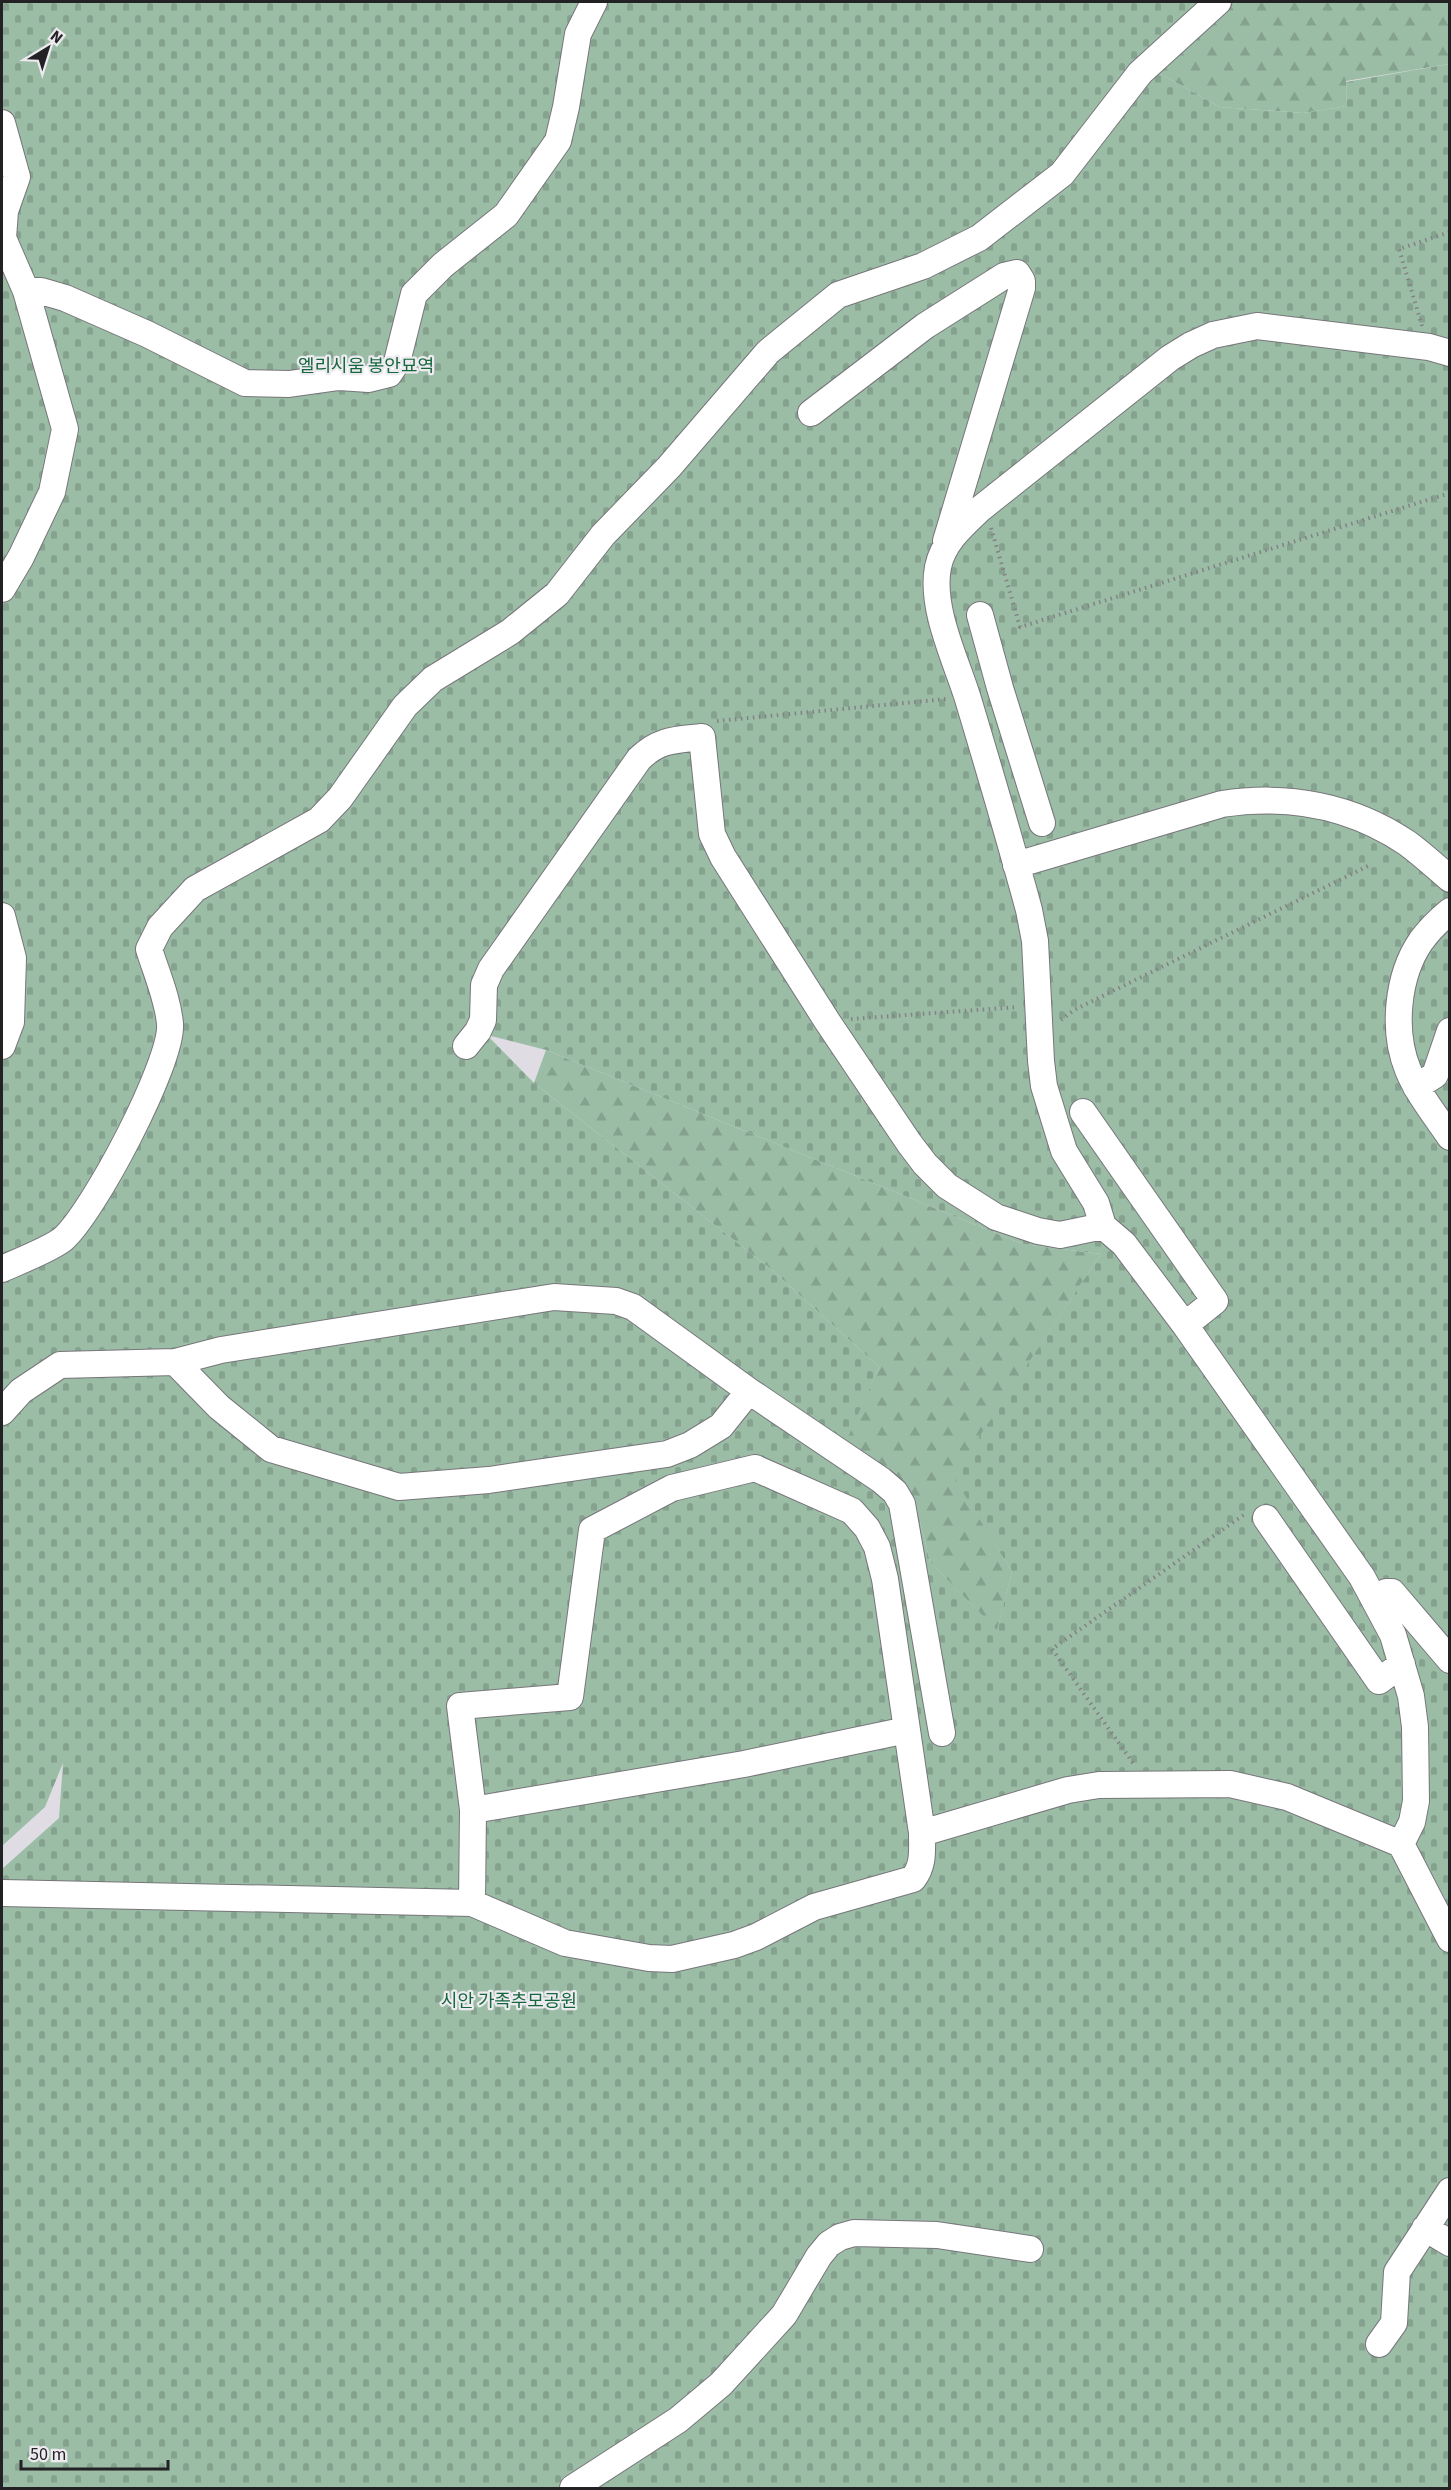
<svg xmlns="http://www.w3.org/2000/svg" width="1451" height="2490" viewBox="0 0 1451 2490" font-family="'Source Sans 3','Noto Sans KR',sans-serif">
<defs>
<pattern id="forest-firs" width="22" height="20" patternUnits="userSpaceOnUse" patternTransform="scale(1.5)"><rect width="22" height="20" fill="#9bbda6"/><path d="M5 1l3.5 6h-7zM16 11l3.5 6h-7z" fill="#85a28f"/></pattern>
<pattern id="cemetery-stones" width="16" height="16" patternUnits="userSpaceOnUse" patternTransform="scale(1.5)"><rect width="16" height="16" fill="#9bbda6"/><path d="M2 7V4a2 2 0 0 1 4 0v3zM10 15v-3a2 2 0 0 1 4 0v3z" fill="#85a28f"/></pattern>
</defs>
<rect width="100%" height="100%" fill="#dfdde3"/>
<!-- forest -->
<path fill="url(#forest-firs)" d="M1237,2H1449V64L1346,81L1347,106L1303,113L1220,107L1155,71Z
M546,1050L1023,1244L1101,1254L954,1476L1012,1572L997,1631L930,1562L914,1497L843,1446L879,1367L772,1270L534,1083Z"/>
<!-- cemetery -->
<path fill="url(#cemetery-stones)" fill-rule="evenodd" d="M2,2H1237L1155,71L1220,107L1303,113L1347,106L1346,82L1449,64V2488H2V1869L59,1818L63,1763L45,1807L2,1846ZM487,1035L546,1050L1023,1244L1101,1254L953,1476L1012,1572L997,1630L930,1562L914,1497L844,1446L879,1367L772,1270L534,1083Z"/>
<g fill="none" stroke-linecap="round" stroke-linejoin="round">
<!-- minor casing -->
<g stroke="#77757a" stroke-width="28">
<path id="minor" d="M2,123L17,177L5,211L3,238L26,291L65,429L52,492L21,557L2,589
M26,291H41L65,298L147,334L245,383L289,384L339,377L369,379L389,374L397,362L414,294L443,265L506,215L558,141L566,107L578,34L594,2
M811,413L925,326L1004,276L1017,273L1022,281V288L946,541
M980,615L1000,688L1042,823
M1016,865L1222,804C1288,794 1352,806 1407,843C1422,854 1436,867 1450,879
M1450,911C1439,920 1429,930 1421,941C1397,976 1392,1031 1408,1070C1418,1094 1435,1115 1450,1137
M2,916L13,958L11,1022L2,1046
M466,1046L478,1031L483,1020L484,985L491,969L639,759C659,739 676,740 702,737L712,834L723,857L827,1021L909,1143L925,1164L947,1186L996,1217L1038,1231L1060,1235L1103,1226
M1416,1087L1435,1075L1450,1031
M1083,1112L1215,1301L1185,1325
M2,1269C17,1262 51,1249 63,1239C93,1213 173,1062 170,1024C168,999 156,972 149,949L160,927L195,889L319,820L340,798L405,706L433,679L510,632L557,594L603,535L669,467L768,352L838,295L923,266L979,238L1062,174L1140,73L1218,2
M175,1362L219,1407L271,1449L399,1487L489,1480L667,1454L690,1445L721,1426L749,1391
M2,1412L21,1391L60,1365L175,1362L221,1350L554,1297L616,1301L633,1307L749,1391L881,1480L895,1492L902,1504L942,1733
M1266,1518L1379,1681L1402,1664
M1374,1599L1386,1592H1392L1450,1660
M473,1810L744,1764L907,1730
M922,1833L1068,1790L1099,1785L1230,1784L1287,1797L1401,1844L1450,1939
M1401,1844L1412,1822L1416,1801L1415,1727L1411,1696L1393,1635L1362,1577L1185,1325L1124,1244L1103,1226L1096,1203L1064,1151L1044,1086L1041,1061L1035,941L1029,910C1010,840 989,769 968,699C956,660 930,608 938,567C943,542 963,525 980,509L1170,358L1191,345L1213,335L1257,326L1429,347L1450,353
M2,1893L472,1903L473,1810L460,1706L570,1697L592,1530L672,1488L755,1468L852,1511L867,1528L877,1547L885,1579L922,1833C922,1851 924,1865 913,1879L814,1907L756,1937L734,1945L672,1959L649,1958L565,1943L472,1903
M1425,2228L1450,2243
M1379,2344L1394,2323L1397,2272L1450,2191
M573,2488L678,2420L721,2384L784,2315L819,2256L829,2244L840,2237L854,2233L937,2235L1030,2249"/>
</g>
<!-- path -->
<path stroke="#838186" stroke-width="4" stroke-dasharray="1.5 4.5" stroke-linecap="butt" d="M1422,326L1399,249L1450,232
M991,528L1020,627L1450,493
M717,721L946,699
M851,1019L1018,1007
M1061,1020L1074,1010L1368,866
M1133,1763L1052,1649L1245,1514"/>
<!-- minor -->
<use href="#minor" stroke="#fff" stroke-width="26"/>
</g>
<g text-anchor="middle" stroke-width="4.5" stroke-linejoin="round" paint-order="stroke">
<!-- park labels -->
<g font-size="18" fill="#15683d" stroke="#edeaf0">
<text x="366" y="372">엘리시움 봉안묘역</text>
<text x="509" y="2007">시안 가족추모공원</text>
</g>
</g>
<!-- border -->
<rect width="1451" height="2490" fill="none" stroke="#222124" stroke-width="6"/>
<!-- north arrow -->
<g transform="translate(48 48) rotate(38)" stroke="#edeaf0" stroke-width="4.5" paint-order="stroke">
<path d="M0-4.5L10 22L0 15L-10 22Z" fill="#222124"/>
<text y="-9" font-size="16" font-weight="bold" text-anchor="middle" fill="#222124">N</text>
</g>
<!-- scale -->
<path d="M21 2460v9h147v-9" fill="none" stroke="#222124" stroke-width="3"/>
<text x="30" y="2460" font-size="18" fill="#222124" stroke="#edeaf0" stroke-width="4.5" paint-order="stroke">50 m</text>
</svg>
